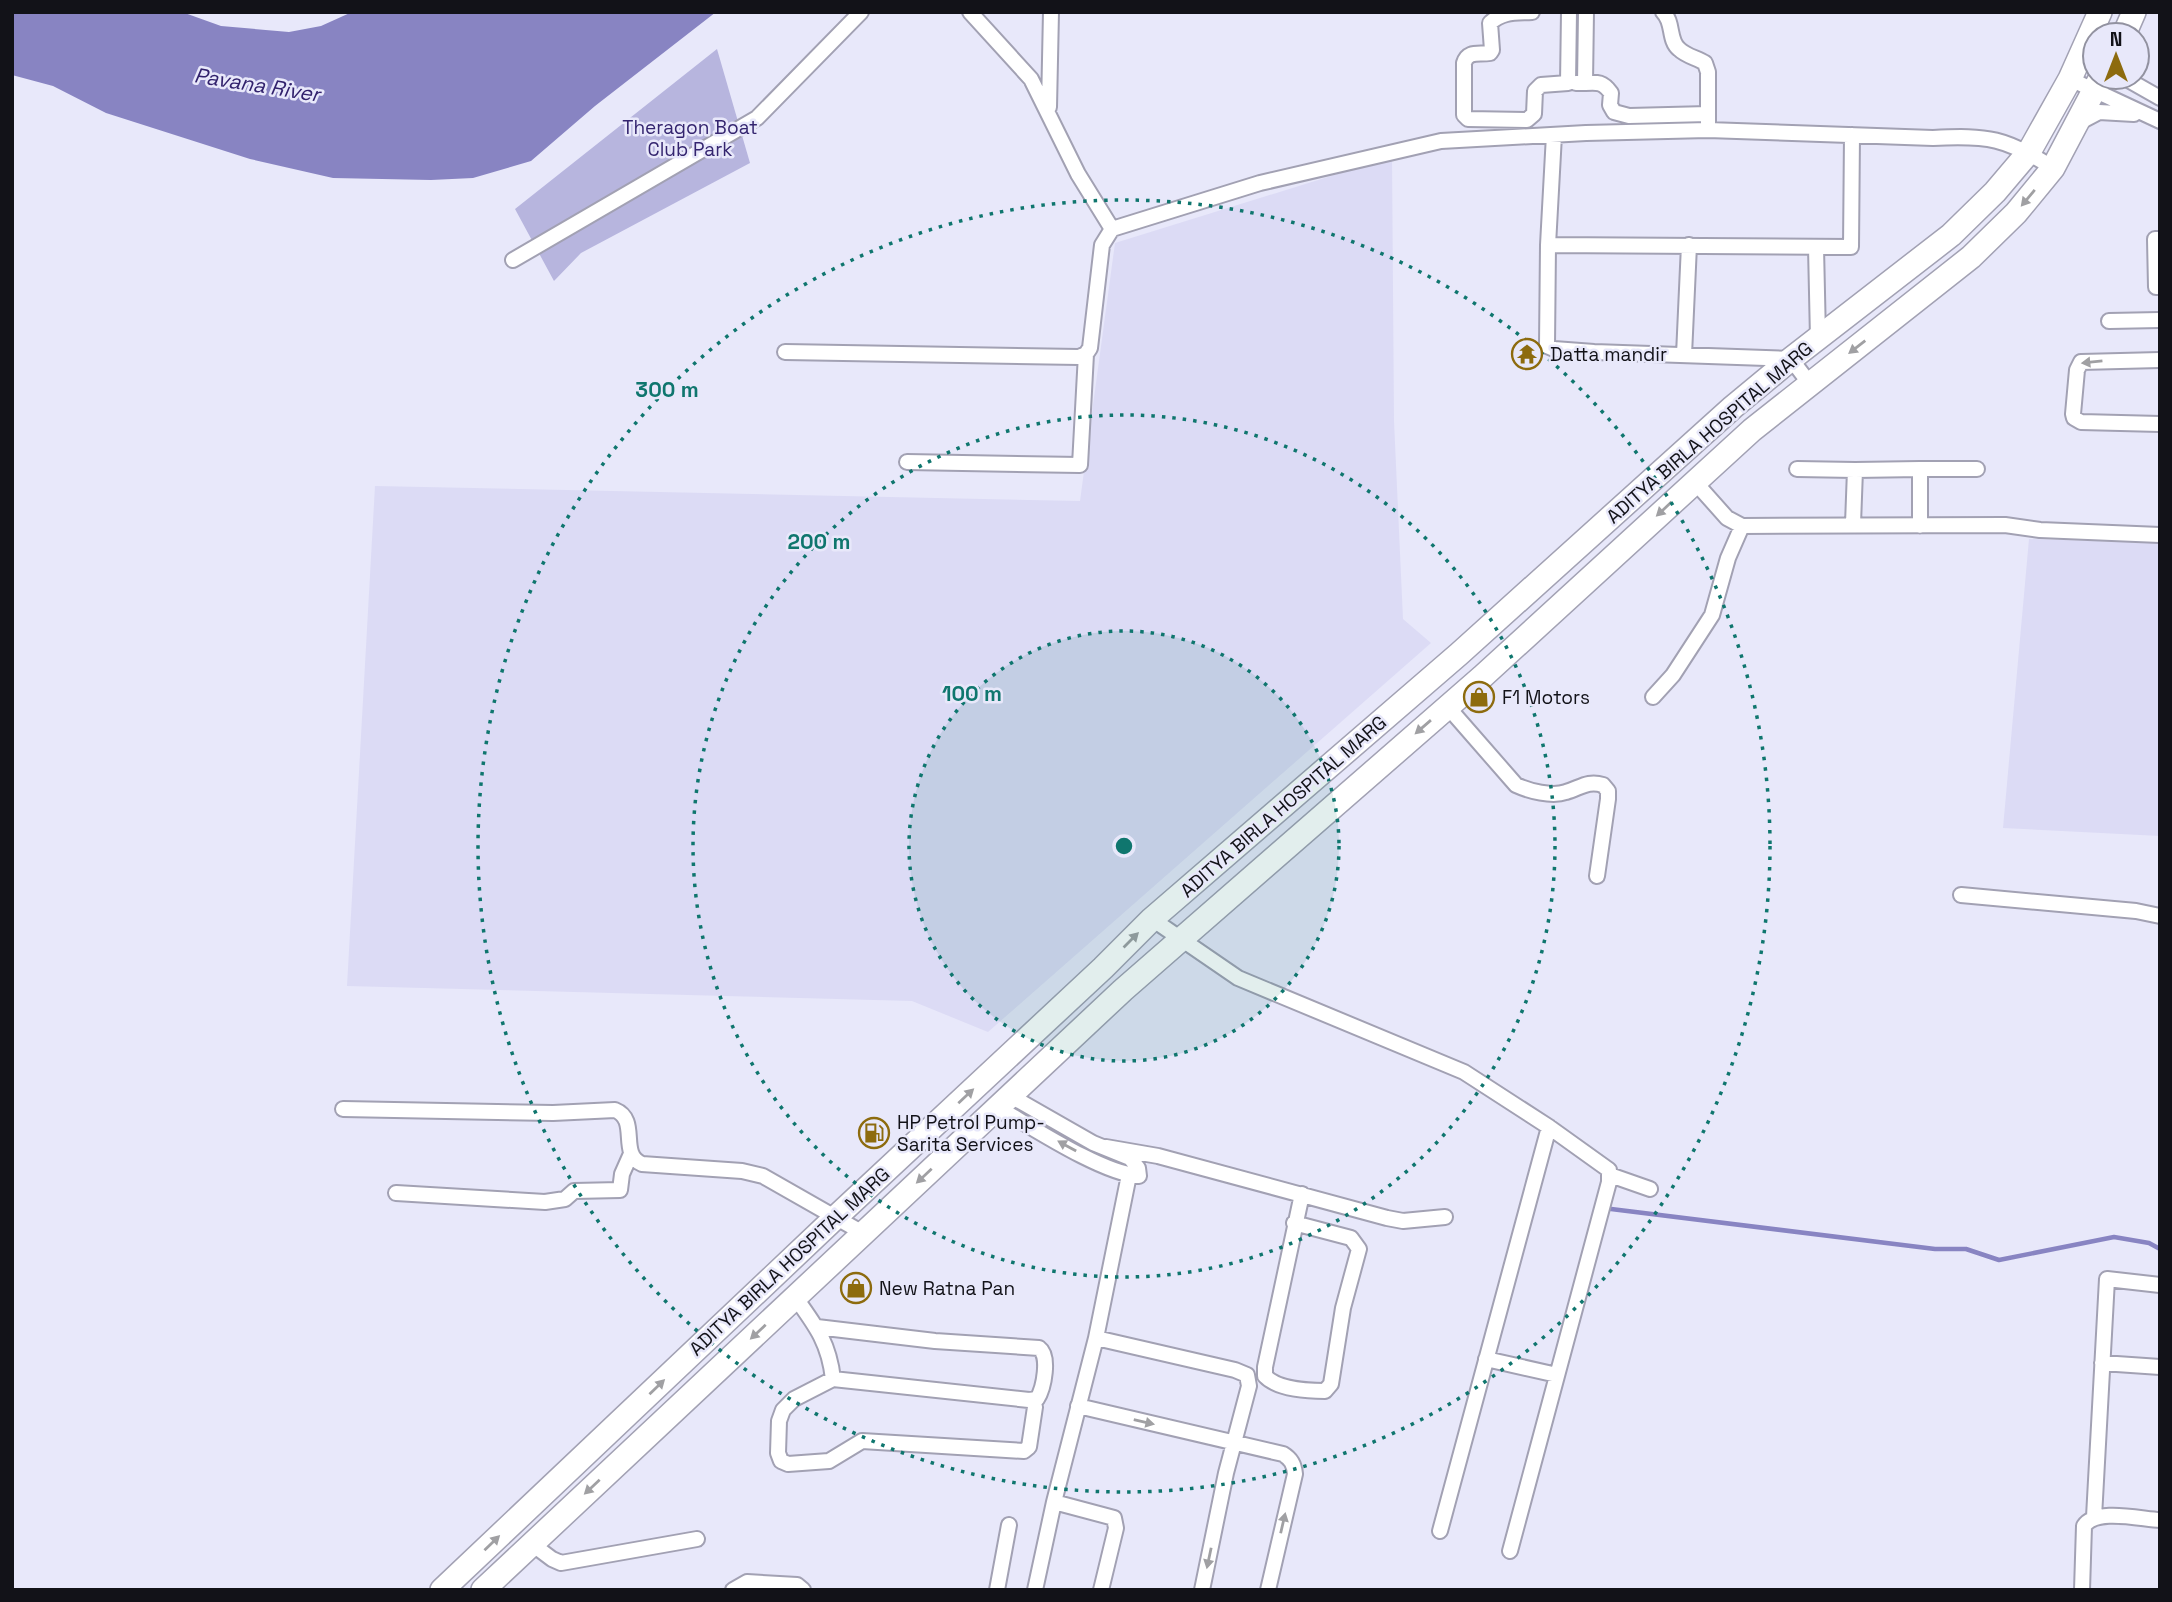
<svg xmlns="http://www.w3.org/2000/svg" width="2172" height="1602" viewBox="0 0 2172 1602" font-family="'Space Grotesk',sans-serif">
<rect width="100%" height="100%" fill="#e8e8fa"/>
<!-- built -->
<path fill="#dcdbf5" d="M1392,157L1394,421L1403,619L1431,643L988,1032L912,1001L347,986L375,486L1080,501L1115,243Z
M2029,539L2160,543V836L2003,828Z"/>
<!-- green -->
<path fill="#b7b5de" d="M717,49L750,163L581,253L554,281L515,209Z"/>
<!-- water -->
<path fill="#8884c2" d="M12,12H182L221,26L289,32L321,26L352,12H716L595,106L531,161L473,178L431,180L333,178L250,159L106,113L53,86L12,75Z"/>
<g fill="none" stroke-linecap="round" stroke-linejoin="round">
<!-- stream -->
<path stroke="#8884c2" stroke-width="4.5" d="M1603,1208L1935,1249H1966L1999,1260L2114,1237L2149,1243L2160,1249"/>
<!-- street casing -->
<g stroke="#a2a1b3" stroke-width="18">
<path id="street" d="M970,12L1031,79L1078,174L1112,229L1260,183L1441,141L1586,133L1708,130L1933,138C1988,135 2006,138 2053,168
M1532,12C1516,13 1503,11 1490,23L1492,50L1490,53C1479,55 1468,50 1464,63V115L1468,119L1527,120L1534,114L1535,91L1541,85L1568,83L1569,12
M1663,12C1674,22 1668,40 1679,49C1686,56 1697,58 1705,63L1708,72V123
M2123,77L2160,98
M2070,79L2160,121
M1576,83H1585L1586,12
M1585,83C1598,82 1603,82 1611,93L1610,105L1614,112L1629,116L1708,114
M1049,107L1051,12
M2080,122L2099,112L2134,114
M1554,135L1548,245L1547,346L1554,349L1594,352L1791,359L1810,384
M2160,239H2155L2156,287H2160
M1548,245L1851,247L1852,135
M1816,247L1818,338
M513,260L757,118L861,12
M2109,321L2160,320
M785,352L1079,357L1086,354L1090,348L1102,245L1112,229
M1684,355L1689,245
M2160,360L2081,362L2077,370L2073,414L2074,418L2081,422L2160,424
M907,462L1080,465L1086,354
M1797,469L1855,470L1853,524
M1920,469H1977
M1855,470L1920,469V526
M1694,481L1727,518L1742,526L2005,525L2040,530L2160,535
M1653,697L1673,675L1712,615L1728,558L1742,526
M1447,706L1516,785C1529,791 1552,797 1566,792C1580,788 1588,780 1603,785L1608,791V799L1597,876
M1961,895L2136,911L2160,916
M1152,919L1238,978L1464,1072L1549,1127L1609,1170V1182L1510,1551
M997,1107C1032,1127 1101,1173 1139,1176L1138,1168L1130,1158L1093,1143L1009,1095
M343,1109L553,1113L615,1110C640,1120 618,1154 642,1164L742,1171L763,1176L863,1233
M1106,1147L1158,1156L1387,1218L1403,1221L1445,1217
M1129,1175L1096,1338L1235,1370L1247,1375L1249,1386L1226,1473L1202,1590
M1610,1175L1650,1189
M396,1193L545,1202L565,1199L574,1191L620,1190L622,1174L630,1156
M1294,1223L1351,1238L1359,1249L1343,1308L1331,1384L1325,1391C1307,1391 1277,1389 1265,1376V1367L1302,1194
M795,1297C816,1326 829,1343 833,1379
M817,1327L935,1341L1039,1348C1050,1356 1044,1388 1037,1399L1029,1400L833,1379L794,1399L783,1410L779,1421L778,1453L781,1461L788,1464L829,1461L862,1441L1024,1451L1029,1447L1035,1407
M1486,1359L1557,1375
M2102,1363L2160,1367
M1078,1406L1283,1454C1291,1459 1294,1464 1295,1474L1268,1590
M1054,1502L1114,1518L1116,1528L1101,1590
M2094,1517L2107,1279L2160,1285
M1440,1531L1549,1127
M532,1544L552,1559L561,1563L697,1539
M733,1590L747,1582L797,1585L803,1590
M997,1590L1009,1525
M1035,1590L1054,1502L1096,1338
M2082,1590L2084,1526C2096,1508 2140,1519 2160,1520"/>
</g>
<!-- primary casing -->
<g stroke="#a2a1b3" stroke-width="26">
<path id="primary" d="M2124,35L2134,12
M442,1590L836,1217L1103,968L1152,919L1459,654L1733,407L1791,359L1951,235L1995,192L2029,152L2070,79L2100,12
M483,1590L1123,990L1482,677L1752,430L1971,257L2016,213L2053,168L2101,77"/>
</g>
<!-- street -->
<use href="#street" stroke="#fff" stroke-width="14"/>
<!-- primary -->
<use href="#primary" stroke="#fff" stroke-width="23"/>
</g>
<!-- one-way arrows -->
<defs><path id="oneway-solid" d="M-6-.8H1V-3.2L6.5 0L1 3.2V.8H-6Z" transform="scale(1.75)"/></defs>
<g fill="#a0a0a3">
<use href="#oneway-solid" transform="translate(2028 198) rotate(130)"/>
<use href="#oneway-solid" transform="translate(1857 347) rotate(142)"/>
<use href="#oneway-solid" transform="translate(2092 362) rotate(174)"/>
<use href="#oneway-solid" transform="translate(1664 509) rotate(137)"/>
<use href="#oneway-solid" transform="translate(1423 727) rotate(139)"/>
<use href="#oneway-solid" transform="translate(1131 940) rotate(-45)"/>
<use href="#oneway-solid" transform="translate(966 1096) rotate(-43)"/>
<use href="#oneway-solid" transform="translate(1067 1146) rotate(-151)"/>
<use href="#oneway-solid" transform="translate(924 1176) rotate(137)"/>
<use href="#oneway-solid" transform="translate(758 1332) rotate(137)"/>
<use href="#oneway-solid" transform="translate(657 1387) rotate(-44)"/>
<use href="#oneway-solid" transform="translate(1144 1422) rotate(13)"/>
<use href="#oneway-solid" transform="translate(592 1487) rotate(137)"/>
<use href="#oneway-solid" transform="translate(1283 1523) rotate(-77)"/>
<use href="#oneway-solid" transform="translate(492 1543) rotate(-44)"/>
<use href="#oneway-solid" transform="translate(1209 1558) rotate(102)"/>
</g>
<!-- distance rings -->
<circle cx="1124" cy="846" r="215" fill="#0f766e" fill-opacity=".12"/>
<g fill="none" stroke="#0f766e" stroke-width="3.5" stroke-dasharray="3.5 7">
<circle cx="1124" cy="846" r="215"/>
<circle cx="1124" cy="846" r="431"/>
<circle cx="1124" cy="846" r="646"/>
</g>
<!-- icons -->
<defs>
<g id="temple-ring" transform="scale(1.575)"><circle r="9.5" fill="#e8e8fa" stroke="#8d6b0e" stroke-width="1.5"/><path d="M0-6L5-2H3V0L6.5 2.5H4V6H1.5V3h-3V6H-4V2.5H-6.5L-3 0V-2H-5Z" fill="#8d6b0e"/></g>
<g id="shop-ring" transform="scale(1.575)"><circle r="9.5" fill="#e8e8fa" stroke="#8d6b0e" stroke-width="1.5"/><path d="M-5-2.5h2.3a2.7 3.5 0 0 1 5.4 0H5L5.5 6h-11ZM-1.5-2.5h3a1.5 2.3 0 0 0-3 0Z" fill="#8d6b0e"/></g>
<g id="fuel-ring" transform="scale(1.575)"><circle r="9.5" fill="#e8e8fa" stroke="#8d6b0e" stroke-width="1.5"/><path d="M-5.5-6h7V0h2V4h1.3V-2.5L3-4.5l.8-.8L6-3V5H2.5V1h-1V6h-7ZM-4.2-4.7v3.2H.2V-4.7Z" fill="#8d6b0e"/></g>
</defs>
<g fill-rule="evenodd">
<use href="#temple-ring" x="1527" y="354"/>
<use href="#shop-ring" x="1479" y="697"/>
<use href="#fuel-ring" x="874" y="1133"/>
<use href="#shop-ring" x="856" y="1288"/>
</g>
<g text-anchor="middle" stroke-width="5" stroke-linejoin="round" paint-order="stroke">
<!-- park labels -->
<g font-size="19" fill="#34256f" stroke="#e8e8fa">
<text x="690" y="134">Theragon Boat<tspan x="690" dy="22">Club Park</tspan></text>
</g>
<!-- poi labels -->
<g font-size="19" fill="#121218" stroke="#e8e8fa" text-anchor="start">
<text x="1550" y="361">Datta mandir</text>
<text x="1502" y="704">F1 Motors</text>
<text x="897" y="1129">HP Petrol Pump-<tspan x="897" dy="22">Sarita Services</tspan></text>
<text x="879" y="1295">New Ratna Pan</text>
</g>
<!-- street labels -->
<g font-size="19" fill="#121218" stroke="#e8e8fa">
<text transform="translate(1709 432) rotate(-41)" y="7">ADITYA BIRLA HOSPITAL MARG</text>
<text transform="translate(1283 806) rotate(-41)" y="7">ADITYA BIRLA HOSPITAL MARG</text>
<text transform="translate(789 1261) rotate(-43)" y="7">ADITYA BIRLA HOSPITAL MARG</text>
</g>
<!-- water labels -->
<g font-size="21" font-style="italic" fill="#31216c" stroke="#e8e8fa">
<text transform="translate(257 85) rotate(9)" y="7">Pavana River</text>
</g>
</g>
<circle cx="1124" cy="846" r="10" fill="#0f766e" stroke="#e8e8fa" stroke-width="3.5"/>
<g font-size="21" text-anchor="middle" font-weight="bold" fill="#0f766e" stroke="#e8e8fa" stroke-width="5" stroke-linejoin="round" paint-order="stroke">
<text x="667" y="397">300 m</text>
<text x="819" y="549">200 m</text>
<text x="972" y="701">100 m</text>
</g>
<!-- border -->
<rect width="2172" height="1602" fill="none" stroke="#121218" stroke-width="28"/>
<!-- north arrow -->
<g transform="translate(2116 56)"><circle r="33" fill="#e8e8fa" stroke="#9292a0" stroke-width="2"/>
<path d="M0-5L12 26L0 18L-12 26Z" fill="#8d6b0e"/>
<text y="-10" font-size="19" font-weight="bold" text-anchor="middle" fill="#121218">N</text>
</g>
</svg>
